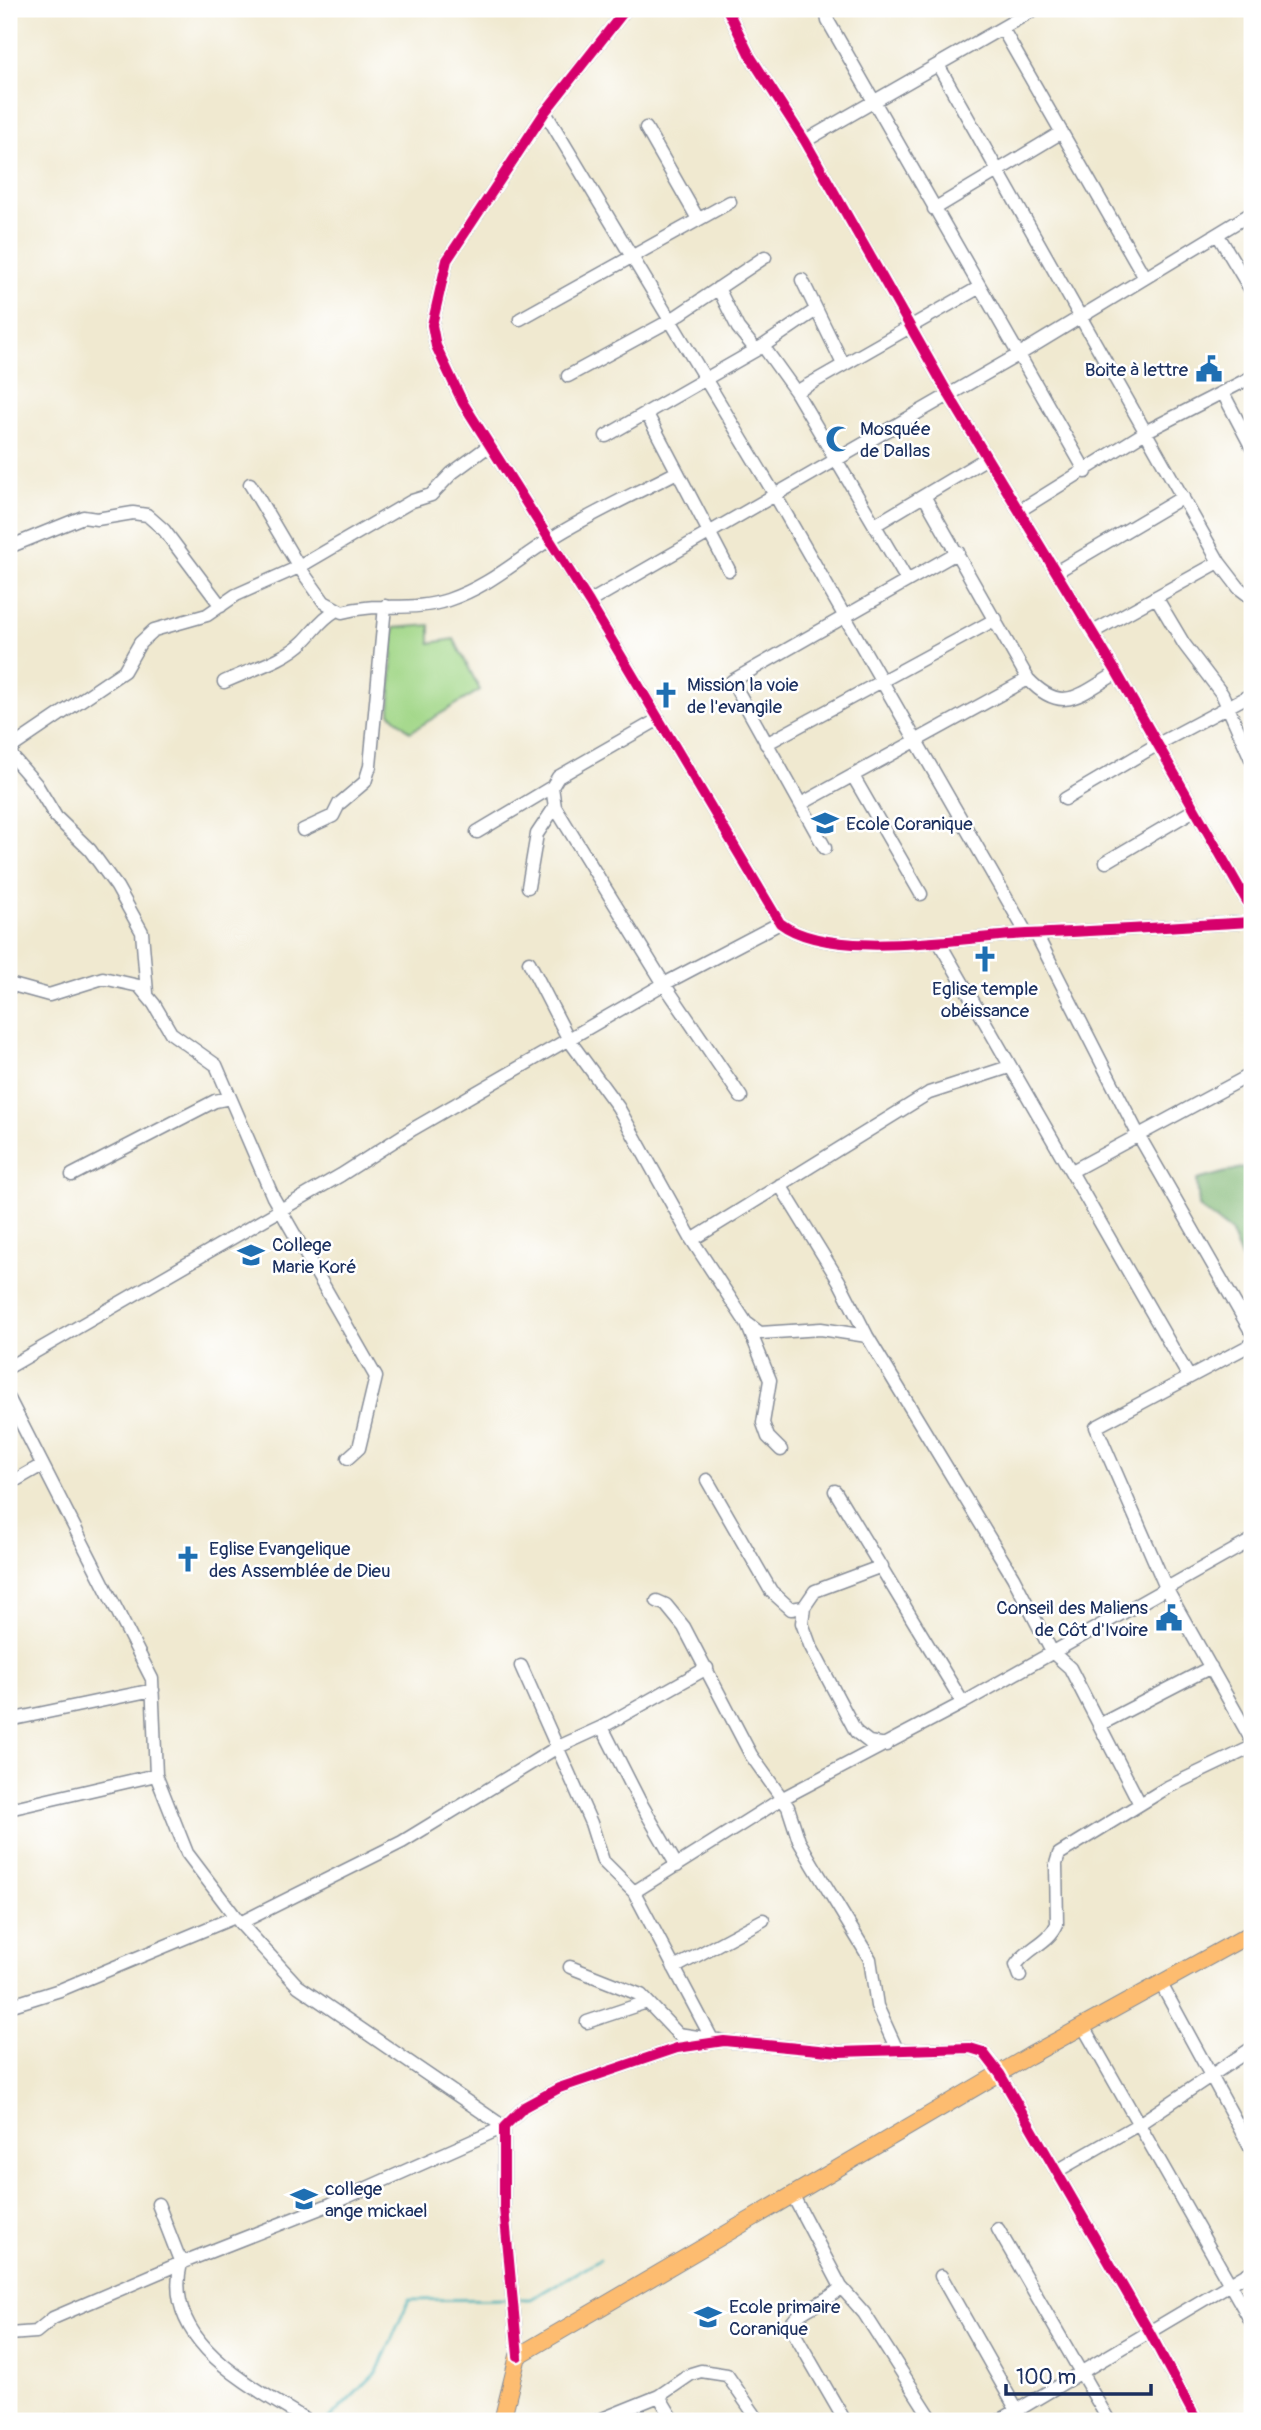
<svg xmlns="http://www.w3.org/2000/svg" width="1261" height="2430" viewBox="0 0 1261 2430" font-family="Pangolin,sans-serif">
<rect width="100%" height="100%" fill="#fff"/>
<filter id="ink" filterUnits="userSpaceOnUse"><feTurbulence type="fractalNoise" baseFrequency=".0143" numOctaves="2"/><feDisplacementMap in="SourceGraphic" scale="14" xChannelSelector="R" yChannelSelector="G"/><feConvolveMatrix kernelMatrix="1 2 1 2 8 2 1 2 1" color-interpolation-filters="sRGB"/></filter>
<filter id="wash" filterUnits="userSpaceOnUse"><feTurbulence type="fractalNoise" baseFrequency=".00686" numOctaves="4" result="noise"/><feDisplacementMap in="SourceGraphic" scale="28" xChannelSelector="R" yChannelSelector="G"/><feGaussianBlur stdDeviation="1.57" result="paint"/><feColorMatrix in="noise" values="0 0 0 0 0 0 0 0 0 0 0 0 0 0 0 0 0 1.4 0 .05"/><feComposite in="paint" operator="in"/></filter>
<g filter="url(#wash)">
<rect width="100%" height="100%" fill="#f0e9d0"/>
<!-- green -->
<path fill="#a2d788" stroke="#5e8373" stroke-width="2" d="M430,625V643L454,639L480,690L410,732L390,713L394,628Z"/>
<!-- forest -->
<path fill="#81b874" stroke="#4e7469" stroke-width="2" d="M1252,1165V1284L1230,1231L1199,1207L1197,1180Z"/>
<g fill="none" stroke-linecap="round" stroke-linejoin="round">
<!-- stream -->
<path stroke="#3daeb6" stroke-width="2.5" d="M516,2299H531L600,2259
M327,2421L377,2372L409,2300L509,2299"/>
</g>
</g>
<g filter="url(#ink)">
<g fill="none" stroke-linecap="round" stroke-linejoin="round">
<!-- minor casing -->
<g stroke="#868c97" stroke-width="15">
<path id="minor" d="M626,9L545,112L447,260L432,325L436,346L463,403L589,602L780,923C830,962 965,937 1027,934C1102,931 1177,926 1252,922
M727,9L750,56L805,141L949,395L1117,673L1252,910
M826,9L828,21L1086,472
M1002,28L1145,278
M938,65L1219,562L1239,588L1252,598
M545,112L775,495L1027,934
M646,128L698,219
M805,141L1035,9
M934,209L1062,132
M1218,235L1252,292
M802,280L843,364
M718,288L738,328L756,350
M520,319L730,202
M763,346L796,392L907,580
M568,376L671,320L765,257
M796,392L980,287
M1223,393L1252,448
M647,414L729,570
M606,436L763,346L816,310
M250,484L299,567L412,501L431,495L452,473L490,445
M924,496L1028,679C1063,716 1080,694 1117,673
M1019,511L1147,431L1252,377
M875,525L987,458
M9,547L83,517L97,519L133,513L147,515L164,530L221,606
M1056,572L1183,497
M1156,597L1184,644L1222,694L1252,761
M589,602L1018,355L1252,213
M1093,632L1219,562
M224,682C249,670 284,661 304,641C315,630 321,619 335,611
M659,719L558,777L552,787L555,807L664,984L741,1097
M766,744L996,619
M9,749L124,671L140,643L154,630L207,615L236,595L299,567L324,602L342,612C378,602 412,612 448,600C489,586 513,563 549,540C589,514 635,494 677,472
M9,753L36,784L56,817L90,850L117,887L142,932L147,993
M853,776L921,894
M1065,799L1158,744L1252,694
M801,804L1028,679
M303,830L333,816L339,804L365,782L370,766L385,606
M477,832L552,787
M825,848L732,681L958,552
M1106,862L1194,810
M528,887L537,834L555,807
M1036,934L1139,1136L1252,1333
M939,942L1189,1377
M529,962L569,1040L618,1107L692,1240L747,1324L770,1380L763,1423L768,1437L781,1450
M9,984L49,995L103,978L139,986L154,1004L171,1033L216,1065L273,1197L376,1377L359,1448L348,1458
M1072,1171L1252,1074
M72,1175L215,1101L230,1098
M780,1185L839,1281L867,1336L1013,1577L1052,1652L1070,1668L1140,1804
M692,1240L929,1093L1009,1067
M748,1324L760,1333L821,1329L867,1336
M1252,1344L1096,1427L1167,1590L1252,1741
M9,1367L341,1175L413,1129L664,984L780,923
M9,1399L152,1679L156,1775L187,1853L240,1923L298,1986L504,2127
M707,1480L771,1591L791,1609L804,1607
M9,1484L42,1465
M835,1491L963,1703
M882,1566L815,1591L804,1607L802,1623L810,1645L856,1732L869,1742L886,1745
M657,1601L666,1605L684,1627L751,1755L788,1807L799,1841L813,1865L870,1959L877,2006L897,2050
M521,1666L591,1823L603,1861L634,1892L712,2039L724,2041
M9,1720L153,1690
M1101,1724L1211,1667
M602,1727L639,1800L677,1866
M9,1809L156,1775
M634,1892L783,1798L963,1703L1252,1540
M240,1923L402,1842L556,1748L602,1727L707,1668
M570,1967L641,1995L678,2034L711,2039
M674,1968L763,1920
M1020,1976L1016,1965C1027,1948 1049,1943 1057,1924L1056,1864L1059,1854L1168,1787L1252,1747
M1160,1982L1252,2151
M9,2006L60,1990L235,1917
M587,2022L647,2002
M1084,2028L1252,2323
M1057,2171L1139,2124L1252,2048
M792,2194L841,2287C826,2305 802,2305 790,2326L845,2421
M998,2229L1109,2421
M941,2276L1023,2421
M841,2287L864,2313L933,2421
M9,2334L36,2332L53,2318L181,2263L158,2204
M518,2356L504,2208V2127L524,2107L559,2088L677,2048L724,2041L839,2052L970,2048L983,2052L1000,2074L1150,2333L1197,2421
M659,2396L674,2421
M66,2421L67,2420
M308,2421C253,2386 161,2343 181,2263L331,2204L504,2127
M597,2421L659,2396L691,2374L701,2371L727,2375L759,2421
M999,2421L1252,2271"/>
</g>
<!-- major casing -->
<g stroke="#868c97" stroke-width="18">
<path id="major" d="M502,2421L518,2356L1029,2056L1252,1933"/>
</g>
<!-- minor -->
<use href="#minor" stroke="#fff" stroke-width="12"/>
<!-- major -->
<use href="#major" stroke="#fdbc6f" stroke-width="16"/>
<!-- cycleway casing -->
<g stroke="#fff" stroke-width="15">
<path id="cycleway" d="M626,9L545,112L447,260L432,325L436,346L463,403L589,602L780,923C830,962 965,937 1027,934C1102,931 1177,926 1252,922
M727,9L750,56L805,141L949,395L1117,673L1252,910
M518,2356L504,2208V2127L524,2107L559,2088L677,2048L724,2041L839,2052L970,2048L983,2052L1000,2074L1150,2333L1197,2421"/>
</g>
<!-- cycleway -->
<use href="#cycleway" stroke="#d6006c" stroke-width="10"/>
</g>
</g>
<!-- icons -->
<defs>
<g id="civic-bare" transform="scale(2.1)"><path d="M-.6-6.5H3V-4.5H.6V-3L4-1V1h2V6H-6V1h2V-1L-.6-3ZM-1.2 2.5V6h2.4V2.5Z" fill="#1f6fb2" stroke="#fff" stroke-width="2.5" paint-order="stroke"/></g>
<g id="mosque-bare" transform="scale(2.1)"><path d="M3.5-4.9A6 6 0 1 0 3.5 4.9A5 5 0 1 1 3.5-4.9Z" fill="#1f6fb2" stroke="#fff" stroke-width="2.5" paint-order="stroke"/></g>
<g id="church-bare" transform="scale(2.1)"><path d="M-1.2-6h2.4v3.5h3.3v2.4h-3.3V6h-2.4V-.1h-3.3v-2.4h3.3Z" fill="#1f6fb2" stroke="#fff" stroke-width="2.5" paint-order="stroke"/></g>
<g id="school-bare" transform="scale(2.1)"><path d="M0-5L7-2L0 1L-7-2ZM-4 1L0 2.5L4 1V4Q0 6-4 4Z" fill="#1f6fb2" stroke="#fff" stroke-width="2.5" paint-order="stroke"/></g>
<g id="university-bare" transform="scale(2.1)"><path d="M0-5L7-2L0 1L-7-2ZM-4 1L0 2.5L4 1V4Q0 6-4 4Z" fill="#1f6fb2" stroke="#fff" stroke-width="2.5" paint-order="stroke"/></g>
</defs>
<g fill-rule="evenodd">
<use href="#civic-bare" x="1209" y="369"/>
<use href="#mosque-bare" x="839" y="439"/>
<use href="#church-bare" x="666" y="695"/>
<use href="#school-bare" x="825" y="823"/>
<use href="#church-bare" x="985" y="959"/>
<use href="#university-bare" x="251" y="1255"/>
<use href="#church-bare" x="188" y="1559"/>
<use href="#civic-bare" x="1169" y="1618"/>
<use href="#school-bare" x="304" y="2199"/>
<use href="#school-bare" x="708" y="2317"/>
</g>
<g text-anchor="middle" stroke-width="5" stroke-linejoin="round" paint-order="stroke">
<!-- poi labels -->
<g font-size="19" fill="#1b2f5e" stroke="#fff" text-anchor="start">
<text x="1188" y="376" text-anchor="end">Boite à lettre</text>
<text x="860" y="435">Mosquée<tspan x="860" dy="22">de Dallas</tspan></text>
<text x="687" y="691">Mission la voie<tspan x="687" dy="22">de l'evangile</tspan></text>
<text x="846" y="830">Ecole Coranique</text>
<text x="985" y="995" text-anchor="middle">Eglise temple<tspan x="985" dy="22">obéissance</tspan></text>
<text x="272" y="1251">College<tspan x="272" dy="22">Marie Koré</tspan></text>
<text x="209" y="1555">Eglise Evangelique<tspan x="209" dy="22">des Assemblée de Dieu</tspan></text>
<text x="1148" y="1614" text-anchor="end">Conseil des Maliens<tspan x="1148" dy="22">de Côt d'Ivoire</tspan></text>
<text x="325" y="2195">college<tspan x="325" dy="22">ange mickael</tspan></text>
<text x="729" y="2313">Ecole primaire<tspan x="729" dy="22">Coranique</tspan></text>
</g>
</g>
<!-- margin -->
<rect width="1261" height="2430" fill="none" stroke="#fff" stroke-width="35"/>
<!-- scale -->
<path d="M1006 2384v10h145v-10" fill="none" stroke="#1b2f5e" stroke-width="3.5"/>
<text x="1016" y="2384" font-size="21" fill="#1b2f5e" stroke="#ffffff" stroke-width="5" paint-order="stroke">100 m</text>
</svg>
